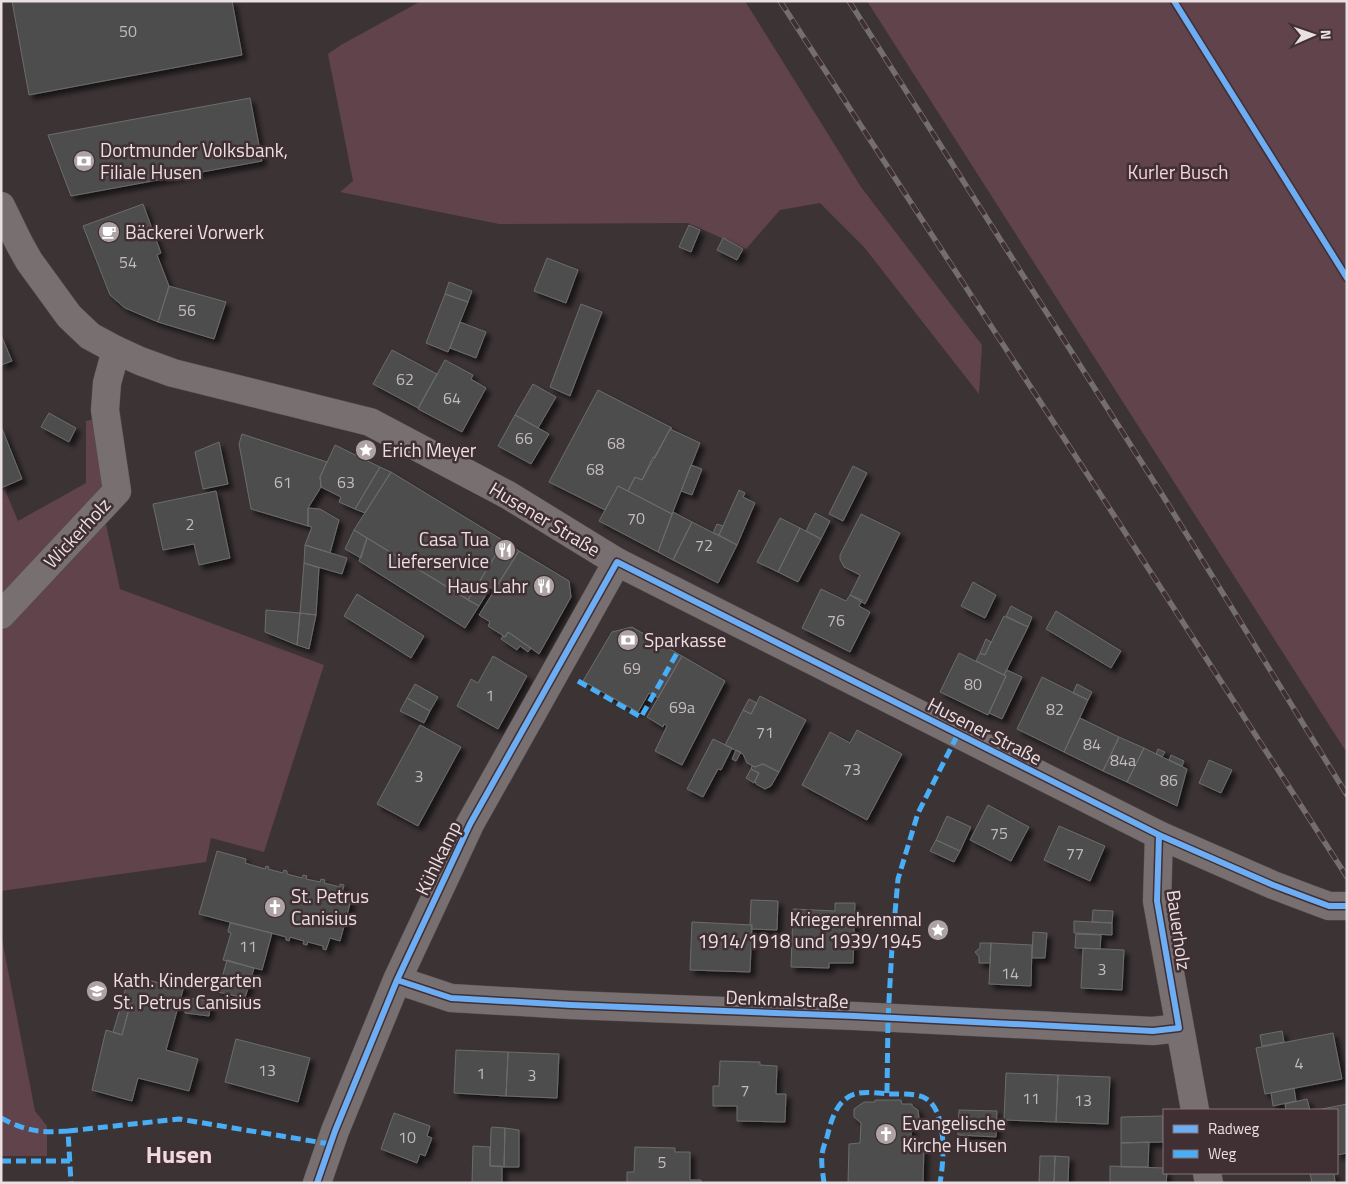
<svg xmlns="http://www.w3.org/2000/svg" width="1348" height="1184" viewBox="0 0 1348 1184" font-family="'Titillium Web',sans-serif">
<defs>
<filter id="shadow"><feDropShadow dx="4.5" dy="4.5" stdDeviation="2.5" flood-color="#0009"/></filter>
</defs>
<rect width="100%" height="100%" fill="#3c3335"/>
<!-- green -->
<path fill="#60434b" d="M421,1H745L861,187L982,345L979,394L864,247L820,203L780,210L746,249L688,223L499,224L340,192L353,181L328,54L341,45Z
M867,1H1347V748L1345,750Z
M104,417L113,486L1,606V489L5,490L18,521L86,483V421Z
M104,515L120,589L324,665L264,852L211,838L206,862L1,891V621Z
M1,934L35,1111L47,1126V1156H1Z"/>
<!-- building -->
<path fill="#4e4e4e" stroke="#6b6c6c" filter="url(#shadow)" d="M12,1H232L242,55L29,95Z
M250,98L262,161L147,182L71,196L48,135Z
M143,204L161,253L157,255L169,286L158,322L125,308L110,295L83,226Z
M689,225L700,230L691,252L679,247Z
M723,238L743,249L737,260L717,250Z
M547,258L578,270L566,303L534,291Z
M449,282L472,291L468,302L445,294Z
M169,286L226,302L214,339L158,322Z
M445,294L468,302L448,352L426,343Z
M581,304L602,312L570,396L550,387Z
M460,322L486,332L476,358L450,348Z
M1,335L12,361L1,365Z
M392,350L437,374L418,408L373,384Z
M445,360L473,375L471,379L486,388L462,432L418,409Z
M533,384L556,397L538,428L515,415Z
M598,390L672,428L670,429L655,458L653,457L642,480L635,477L628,491L618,486L605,510L549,482Z
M49,413L76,428L69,442L41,427Z
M515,415L549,434L531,464L498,446Z
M1,426L22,479L1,488Z
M670,429L700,443L672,514L628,491L635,477L642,480Z
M242,434L327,462L320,477L321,487L308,508V526L251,509L239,444Z
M219,442L228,484L203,489L195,452Z
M335,445L380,467L355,509L339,502L341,497L321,487L320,477Z
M691,465L702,469L692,495L681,491Z
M853,466L867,473L843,521L829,514Z
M380,467L391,472L365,513L355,509Z
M391,472L504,541L468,600L354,530Z
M618,486L672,514L658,552L599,521Z
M739,490L745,493L743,497L755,503L737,545L719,535Z
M216,491L230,558L199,565L194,544L163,550L153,504Z
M308,508L320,509L339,520L330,553L305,545L312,527L308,526Z
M673,512L692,522L673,560L658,552Z
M815,513L830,521L821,539L806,531Z
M861,514L900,533L865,604L850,595L860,575L844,567L840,559V555Z
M780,518L800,528L778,572L757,562Z
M692,522L737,545L718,583L673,560Z
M717,524L723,526L719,535L713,533Z
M800,528L821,539L798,582L778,572Z
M354,530L367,538L361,558L345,549Z
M367,538L479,606L465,628L359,561Z
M504,541L519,551L494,590L480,581Z
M305,545L347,558L342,574L304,563Z
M519,551L569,581L571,597L539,654L508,632L505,637L488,626L490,622L479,615Z
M304,563L319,568L316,615L300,613Z
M973,582L996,595L985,618L961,606Z
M478,583L489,590L479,606L468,600Z
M821,589L846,601L850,595L862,600L859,606L870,612L850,652L802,628Z
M357,594L424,636L411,658L344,616Z
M1011,606L1032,617L1028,627L1006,616Z
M266,610L300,613L297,645L265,632Z
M1056,611L1121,651L1111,668L1046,629Z
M300,613L316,615L309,649L297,645Z
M1004,616L1028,627L1004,675L976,661L980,653L985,655Z
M632,627L682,656L658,698L649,693L638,712L583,681L612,632Z
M508,632L531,648L528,652L520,646L517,650L501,639L503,636L505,637Z
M986,639L991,642L985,655L980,653Z
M959,653L1006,676L988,715L940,692Z
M493,656L527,676L498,729L457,706L471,679L478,683Z
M682,656L725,681L682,765L655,751L667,726L664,724L663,727L647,717Z
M1007,670L1022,677L1002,719L989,713L1006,676L1004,675Z
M1042,677L1088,700L1064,752L1017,729Z
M415,684L438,697L430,711L407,698Z
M1077,684L1092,692L1088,700L1073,693Z
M760,696L806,720L779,772L763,764L755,767L747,763L743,754L725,745L743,710L751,714Z
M407,698L430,711L424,723L400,711Z
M749,699L757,703L751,714L743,710Z
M1080,718L1119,737L1103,771L1064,752Z
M420,725L461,747L418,826L377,804Z
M857,730L902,754L867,820L802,785L830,732L850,743Z
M1119,737L1144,748L1127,782L1103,771Z
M713,739L732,748L721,770L718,769L703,797L687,789Z
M1144,748L1187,769L1177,806L1127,782Z
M1158,749L1165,752L1162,757L1156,754Z
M736,750L741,752L736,761L732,759Z
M1171,755L1184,761L1182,766L1169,760Z
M1209,760L1232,770L1221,793L1199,783Z
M763,764L779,772L771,786L765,789L756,784L755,781L759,773L751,769L752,766L755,767Z
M751,769L759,773L754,783L746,778Z
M988,805L1029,827L1011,861L970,840Z
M947,816L971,827L960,851L936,840Z
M1059,826L1105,846L1090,881L1044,860Z
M936,840L960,851L954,862L930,851Z
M217,851L246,859L245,863L265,869L266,866L269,867L268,869L283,873L284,870L287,871V874L302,878L303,875L307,876L306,879L320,882L321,879L325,880L324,883L340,887V884L344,885L341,897L351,900L340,941L330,938L326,950L323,949V946L308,942L307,945L303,944L304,941L290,937L289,941L286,940V937L199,914Z
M751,900L778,901L777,930L751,929L752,925H750Z
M835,903H855L853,963H829V968L791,967L793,909L835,911Z
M1093,910L1113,911L1112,923L1092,922Z
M1074,921L1112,923V935L1074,933Z
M692,922L752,925L750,972L690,970Z
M230,923L272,933L262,970L223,960L231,933L228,932Z
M1033,932L1047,933L1045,958H1032Z
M1076,934L1101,935L1100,949L1075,948Z
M980,943H991L990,963H979V957L975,952L980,948Z
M991,943L1032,945L1031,986L989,984Z
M1083,948L1124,950L1122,990L1081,988Z
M227,960L254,968L245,998L218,992Z
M129,975L167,985L168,981L184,986L166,1050L198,1059L189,1091L138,1078L132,1101L92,1090L106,1030L122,1035L130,1005L122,1002Z
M186,998L211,1001L209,1016L185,1013Z
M122,1002L130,1005L122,1035L113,1032Z
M1282,1031L1284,1042L1262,1046L1260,1035Z
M1333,1033L1342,1079L1265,1094L1256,1048Z
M236,1039L310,1058L298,1102L225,1082Z
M456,1050L508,1052L506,1096L454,1093Z
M508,1052L559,1054L557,1098L506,1096Z
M720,1061L760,1062V1065L777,1066L776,1094H786L785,1122L737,1121V1106H713V1086H719Z
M1006,1073L1058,1075L1056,1122L1004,1120Z
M1058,1075L1110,1077L1108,1124L1056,1122Z
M1294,1088L1296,1101L1273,1106L1271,1093Z
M1307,1099L1310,1110H1286L1285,1104Z
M875,1100H901L902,1104H912V1106L918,1110L919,1118L911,1124V1146H924L923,1183H848L849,1144L860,1143L861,1123L854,1117V1109L864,1102H875Z
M1347,1104V1153L1337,1155V1110H1317Z
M959,1110L997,1111L996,1137L958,1135Z
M394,1113L430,1126L427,1136L432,1138L425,1156L420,1154L417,1163L381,1149Z
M1163,1116V1142L1121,1143V1117Z
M492,1127L505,1128L504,1167L490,1166L491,1129Z
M505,1128L519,1130V1167H504Z
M1149,1142L1148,1167H1121V1143Z
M473,1146L490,1147V1166H502V1183H472Z
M635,1147L675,1148V1152H690V1180H701V1183H627V1172H634Z
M1040,1156H1055L1054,1183H1039Z
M1055,1156L1069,1157L1068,1183H1054Z
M1110,1166L1164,1168V1173H1167L1166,1183H1110Z
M1310,1173H1334L1335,1182L1312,1183Z"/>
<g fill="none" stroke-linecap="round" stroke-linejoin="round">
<!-- minor casing -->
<g stroke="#574f51" stroke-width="29">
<path id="minor" d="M1,615L117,491L105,410L107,383L116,350
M1159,835L1157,901L1195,1110
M397,980L451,998L571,1005L855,1016L1153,1031L1179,1028
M1207,1173L1209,1183
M317,1183L335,1131L397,980L470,824L617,562"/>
</g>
<!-- tertiary casing -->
<g stroke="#574f51" stroke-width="29">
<path id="tertiary" d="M1,206L19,243L29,261L69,316L90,336L116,350L140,361L173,373L370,422L508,495L617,562L1159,835L1273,885L1310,899L1329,906H1347"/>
</g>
<!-- minor -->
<use href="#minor" stroke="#786f71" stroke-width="28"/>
<!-- tertiary -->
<use href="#tertiary" stroke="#786f71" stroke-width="28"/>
<!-- rail casing -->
<g stroke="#756e70" stroke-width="5.5">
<path id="rail" d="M780,1L1119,523L1347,877
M849,1L1163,496L1347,795"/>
</g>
<!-- rail -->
<use href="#rail" stroke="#402f33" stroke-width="4" stroke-dasharray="11" stroke-linecap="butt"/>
<!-- quiet -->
<path stroke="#49aef6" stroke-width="5" stroke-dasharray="10 5" stroke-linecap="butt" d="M578,681L641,717L677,653
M887,1093L888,1019L892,947L898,879L918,813L958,734
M1,1118C26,1131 40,1133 68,1131L71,1183
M68,1131L179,1119L330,1144
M1,1161H70
M824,1183C823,1174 821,1164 822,1156C822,1150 825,1143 827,1137C831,1121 836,1100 855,1094C865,1091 878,1093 889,1094C900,1094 913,1093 923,1097C948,1108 944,1161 940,1183"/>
<!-- cycleway casing -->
<g stroke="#402f33" stroke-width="9">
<path id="cycleway" d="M1174,1L1347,278
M397,980L451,998L571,1005L855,1016L1153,1031L1179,1028L1157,901L1159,835
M317,1183L335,1131L397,980L470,824L617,562L1159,835L1273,885L1310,899L1329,906H1347"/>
</g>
<!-- cycleway -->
<use href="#cycleway" stroke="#6dadf4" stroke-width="6"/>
</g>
<!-- icons -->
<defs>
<g id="bank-disc" transform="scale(1.125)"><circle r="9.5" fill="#ada3a5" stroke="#402f33"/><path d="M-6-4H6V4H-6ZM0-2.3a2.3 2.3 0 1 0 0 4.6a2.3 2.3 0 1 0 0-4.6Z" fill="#fff"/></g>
<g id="cafe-disc" transform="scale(1.125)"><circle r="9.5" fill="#ada3a5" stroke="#402f33"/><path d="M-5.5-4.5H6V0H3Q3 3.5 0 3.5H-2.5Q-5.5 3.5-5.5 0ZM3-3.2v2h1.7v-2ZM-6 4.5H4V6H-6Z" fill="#fff"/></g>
<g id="sight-disc" transform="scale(1.125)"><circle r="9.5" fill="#ada3a5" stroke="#402f33"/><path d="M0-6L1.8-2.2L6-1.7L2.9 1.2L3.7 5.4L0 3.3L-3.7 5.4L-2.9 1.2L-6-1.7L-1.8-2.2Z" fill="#fff"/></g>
<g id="restaurant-disc" transform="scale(1.125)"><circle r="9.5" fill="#ada3a5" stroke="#402f33"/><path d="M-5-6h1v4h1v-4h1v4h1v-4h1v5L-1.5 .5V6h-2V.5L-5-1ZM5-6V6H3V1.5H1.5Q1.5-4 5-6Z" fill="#fff"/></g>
<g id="church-disc" transform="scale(1.125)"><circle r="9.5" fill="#ada3a5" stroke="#402f33"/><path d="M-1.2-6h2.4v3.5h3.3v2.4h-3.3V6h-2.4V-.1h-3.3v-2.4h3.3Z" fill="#fff"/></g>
<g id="school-disc" transform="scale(1.125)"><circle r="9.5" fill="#ada3a5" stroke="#402f33"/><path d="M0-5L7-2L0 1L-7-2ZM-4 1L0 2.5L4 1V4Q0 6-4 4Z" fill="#fff"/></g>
</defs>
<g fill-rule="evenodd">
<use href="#bank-disc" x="84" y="161"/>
<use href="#cafe-disc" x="109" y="232"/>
<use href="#sight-disc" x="366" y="450"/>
<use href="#restaurant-disc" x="505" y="550"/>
<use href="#restaurant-disc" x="544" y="586"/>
<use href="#bank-disc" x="628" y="640"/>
<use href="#church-disc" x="275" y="907"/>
<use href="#sight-disc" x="938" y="930"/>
<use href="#school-disc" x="97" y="991"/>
<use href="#church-disc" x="886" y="1134"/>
</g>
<g text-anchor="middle" stroke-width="5" stroke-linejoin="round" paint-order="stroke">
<!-- number labels -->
<g font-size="16" fill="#c3bbbd">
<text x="128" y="37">50</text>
<text x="128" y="268">54</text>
<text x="187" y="316">56</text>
<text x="405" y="385">62</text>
<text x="452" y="404">64</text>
<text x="524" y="444">66</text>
<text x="616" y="449">68</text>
<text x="595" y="475">68</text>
<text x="283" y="488">61</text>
<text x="346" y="488">63</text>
<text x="636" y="524">70</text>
<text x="190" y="530">2</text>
<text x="704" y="551">72</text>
<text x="836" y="626">76</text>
<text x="632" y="674">69</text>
<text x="973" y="690">80</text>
<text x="490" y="701">1</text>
<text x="682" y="713">69a</text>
<text x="1055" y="715">82</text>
<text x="765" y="738">71</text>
<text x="1092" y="750">84</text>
<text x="1123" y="766">84a</text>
<text x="852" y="775">73</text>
<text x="419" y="782">3</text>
<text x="1169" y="786">86</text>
<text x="999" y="839">75</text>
<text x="1075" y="859">77</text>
<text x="248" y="952">11</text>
<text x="1102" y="975">3</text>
<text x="1010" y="979">14</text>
<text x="1299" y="1069">4</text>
<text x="267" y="1076">13</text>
<text x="481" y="1079">1</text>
<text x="532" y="1081">3</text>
<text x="745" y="1096">7</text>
<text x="1031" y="1104">11</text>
<text x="1083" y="1106">13</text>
<text x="407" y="1143">10</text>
<text x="662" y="1168">5</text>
</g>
<!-- poi labels -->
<g font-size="19" fill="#eadfe2" stroke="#402f33" text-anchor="start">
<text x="100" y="157">Dortmunder Volksbank,<tspan x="100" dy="22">Filiale Husen</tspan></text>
<text x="125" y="239">Bäckerei Vorwerk</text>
<text x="382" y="457">Erich Meyer</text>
<text x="489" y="546" text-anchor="end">Casa Tua<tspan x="489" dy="22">Lieferservice</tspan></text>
<text x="528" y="593" text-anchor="end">Haus Lahr</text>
<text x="644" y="647">Sparkasse</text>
<text x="291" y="903">St. Petrus<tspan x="291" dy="22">Canisius</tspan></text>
<text x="922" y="926" text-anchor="end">Kriegerehrenmal<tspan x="922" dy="22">1914/1918 und 1939/1945</tspan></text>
<text x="113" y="987">Kath. Kindergarten<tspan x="113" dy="22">St. Petrus Canisius</tspan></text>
<text x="902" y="1130">Evangelische<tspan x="902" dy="22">Kirche Husen</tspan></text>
</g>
<!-- park labels -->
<g font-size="19" fill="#f6d4dc" stroke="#402f33">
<text x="1178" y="179">Kurler Busch</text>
</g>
<!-- street labels -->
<g font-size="19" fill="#eadfe2" stroke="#402f33">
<text transform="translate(545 519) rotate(31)" y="7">Husener Straße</text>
<text transform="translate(77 533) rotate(-47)" y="7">Wickerholz</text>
<text transform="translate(985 731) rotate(27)" y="7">Husener Straße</text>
<text transform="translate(438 858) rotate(-64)" y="7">Kühlkamp</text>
<text transform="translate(1179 930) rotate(82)" y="7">Bauerholz</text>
<text transform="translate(787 999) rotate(2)" y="7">Denkmalstraße</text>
</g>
<!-- district labels -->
<g font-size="24" font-weight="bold" fill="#f1dadf" stroke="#402f33">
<text x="179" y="1163">Husen</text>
</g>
</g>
<!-- border -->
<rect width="1348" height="1184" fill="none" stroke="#eadfe2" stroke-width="5"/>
<!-- legend -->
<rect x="1163" y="1109" width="175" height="65" fill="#402f33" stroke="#847579"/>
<rect x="1173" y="1125" width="25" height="8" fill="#6dadf4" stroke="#847579"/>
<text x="1208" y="1134" font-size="15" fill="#eadfe2">Radweg</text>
<rect x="1173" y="1150" width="25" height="8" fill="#49aef6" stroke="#847579"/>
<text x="1208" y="1159" font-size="15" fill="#eadfe2">Weg</text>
<!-- north arrow -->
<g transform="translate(1313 35) rotate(88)" stroke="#402f33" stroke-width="4" paint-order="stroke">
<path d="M0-4L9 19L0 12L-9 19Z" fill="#eadfe2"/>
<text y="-8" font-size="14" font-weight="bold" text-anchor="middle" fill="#eadfe2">N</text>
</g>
</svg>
